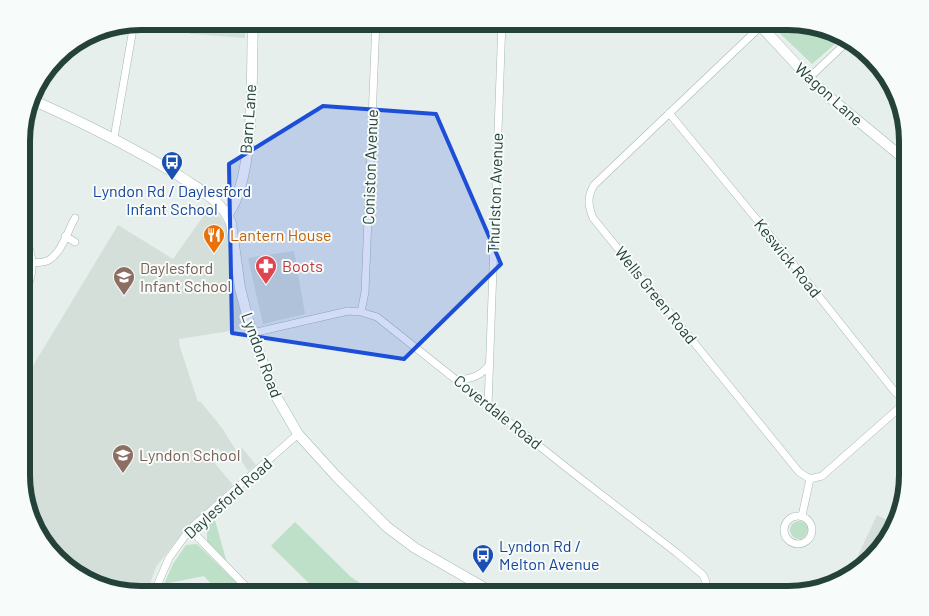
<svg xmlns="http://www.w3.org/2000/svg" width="929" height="616" viewBox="0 0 929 616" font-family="Barlow,sans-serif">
<rect width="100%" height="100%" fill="#e6efeb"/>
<!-- built -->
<path fill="#d4dfda" d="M175,21H245V38L193,34L176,30Z
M209,208L216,212L226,224L243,329L179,339L180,347L198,402L200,401L222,428L237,452L242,448L256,465L248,471L239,457L231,463L218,448L209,456L233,485L191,523L173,545L156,567L146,595H141L74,574L37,535L22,490V384L118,225L173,259Z
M294,251L305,314L263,324L248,258Z
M877,515L893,523L889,531L891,532L887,542L847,579Z"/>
<!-- green -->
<path fill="#bfe0c8" d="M175,21H192L193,34L176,30Z
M767,21H788L842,38L812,64Z
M215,520L227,563L207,543V527Z
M790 530a9 9 0 1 1 18 0a9 9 0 1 1-18 0Z
M295,522L351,577L378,595H321L271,546Z
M197,544L250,595H221L204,576L164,584L173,564L186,545Z"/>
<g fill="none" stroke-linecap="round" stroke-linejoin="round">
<!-- street casing -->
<g stroke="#a8b8b2" stroke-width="8">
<path id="street" d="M761,26L594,185C587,197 588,205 593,218L799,472L810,479L822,476L906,402
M809,78L849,40
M669,113L782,250L895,392L908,403
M114,138L134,23
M22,232C35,256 36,274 22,298
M65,236L75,242
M33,263C38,262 44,263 49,260C62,252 68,230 75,218
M361,312L365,292L376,21
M252,333L348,311L361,312L377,317L572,472L677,553L703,575L706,582V595
M457,380C471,379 481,376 489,365
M488,406L502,21
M784 530a14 14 0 1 1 28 0a14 14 0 1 1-28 0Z
M802,516L810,479
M190,529L254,595
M153,595L169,558L190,529L298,434"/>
</g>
<!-- secondary casing -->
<g stroke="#a4bbb3" stroke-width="11">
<path id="secondary" d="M756,21L809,78L828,96L908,162
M30,99C82,122 132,147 181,177C200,190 222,201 231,223L240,288L250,327L273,391L298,434L336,476L387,527L415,548L497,595
M228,214C256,176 251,70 253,21"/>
</g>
<!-- street -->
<use href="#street" stroke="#fff" stroke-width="7"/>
<!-- secondary -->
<use href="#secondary" stroke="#fff" stroke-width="10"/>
</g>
<!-- marked area -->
<path fill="#1d4ed8" fill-opacity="0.2" stroke="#1d4ed8" stroke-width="4" stroke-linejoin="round" d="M323,106L436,114L501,264L404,359L232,333L229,164Z"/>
<!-- icons -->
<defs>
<g id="bus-pin" transform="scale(1.125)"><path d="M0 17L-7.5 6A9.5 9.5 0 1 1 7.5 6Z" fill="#1a4fb4" stroke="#f7fbf9"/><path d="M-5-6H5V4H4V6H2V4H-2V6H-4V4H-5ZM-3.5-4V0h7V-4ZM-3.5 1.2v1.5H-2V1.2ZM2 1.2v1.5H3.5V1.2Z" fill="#fff"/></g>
<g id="restaurant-pin" transform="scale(1.125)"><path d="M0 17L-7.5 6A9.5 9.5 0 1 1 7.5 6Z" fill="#e8710a" stroke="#f7fbf9"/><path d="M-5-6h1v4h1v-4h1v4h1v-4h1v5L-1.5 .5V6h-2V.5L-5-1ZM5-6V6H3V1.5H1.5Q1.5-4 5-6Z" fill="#fff"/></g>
<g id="pharmacy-pin" transform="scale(1.125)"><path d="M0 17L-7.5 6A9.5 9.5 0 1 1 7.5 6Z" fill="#e0444e" stroke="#f7fbf9"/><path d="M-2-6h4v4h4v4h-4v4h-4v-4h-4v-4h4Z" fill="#fff"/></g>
<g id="school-pin" transform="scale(1.125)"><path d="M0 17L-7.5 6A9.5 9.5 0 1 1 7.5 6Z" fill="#8d6e63" stroke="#f7fbf9"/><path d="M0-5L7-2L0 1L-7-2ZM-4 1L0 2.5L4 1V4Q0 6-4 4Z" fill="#fff"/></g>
</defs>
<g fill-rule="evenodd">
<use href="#bus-pin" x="172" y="162"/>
<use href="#restaurant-pin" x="214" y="235"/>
<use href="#pharmacy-pin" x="266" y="266"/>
<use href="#school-pin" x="124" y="277"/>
<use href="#school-pin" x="123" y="455"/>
<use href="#bus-pin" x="483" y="555"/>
</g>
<g text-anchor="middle" stroke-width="4" stroke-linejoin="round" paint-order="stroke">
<!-- street labels -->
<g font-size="16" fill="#24423a" stroke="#f7fbf9">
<text transform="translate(829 94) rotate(42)" y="6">Wagon Lane</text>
<text transform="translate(248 119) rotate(-86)" y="6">Barn Lane</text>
<text transform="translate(370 167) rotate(-88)" y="6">Coniston Avenue</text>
<text transform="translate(495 193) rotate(-88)" y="6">Thurlston Avenue</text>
<text transform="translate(788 258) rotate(51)" y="6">Keswick Road</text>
<text transform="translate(656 295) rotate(51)" y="6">Wells Green Road</text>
<text transform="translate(262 355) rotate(70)" y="6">Lyndon Road</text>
<text transform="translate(498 412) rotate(39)" y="6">Coverdale Road</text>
<text transform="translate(228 498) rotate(-42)" y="6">Daylesford Road</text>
</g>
<!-- transit labels -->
<g font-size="16" fill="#164399" stroke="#f7fbf9">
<text x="172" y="197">Lyndon Rd / Daylesford<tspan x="172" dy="18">Infant School</tspan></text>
<text x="499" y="552" text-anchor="start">Lyndon Rd /<tspan x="499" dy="18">Melton Avenue</tspan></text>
</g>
<!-- food labels -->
<g font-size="16" fill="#c56008" stroke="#f7fbf9" text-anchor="start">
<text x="230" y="241">Lantern House</text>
</g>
<!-- health labels -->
<g font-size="16" fill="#be3a42" stroke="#f7fbf9" text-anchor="start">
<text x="282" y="272">Boots</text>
</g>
<!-- education labels -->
<g font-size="16" fill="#785e54" stroke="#f7fbf9" text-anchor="start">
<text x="140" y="274">Daylesford<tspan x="140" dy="18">Infant School</tspan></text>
<text x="139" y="461">Lyndon School</text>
</g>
</g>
<!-- crop -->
<path d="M0 0H929V616H0ZM141 30H788A111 111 0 0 1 899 141V475A111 111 0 0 1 788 586H141A111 111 0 0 1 30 475V141A111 111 0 0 1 141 30Z" fill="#f7fbf9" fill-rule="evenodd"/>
<path fill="none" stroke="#24423a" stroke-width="6" d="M141 30H788A111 111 0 0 1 899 141V475A111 111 0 0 1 788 586H141A111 111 0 0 1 30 475V141A111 111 0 0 1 141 30Z"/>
</svg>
